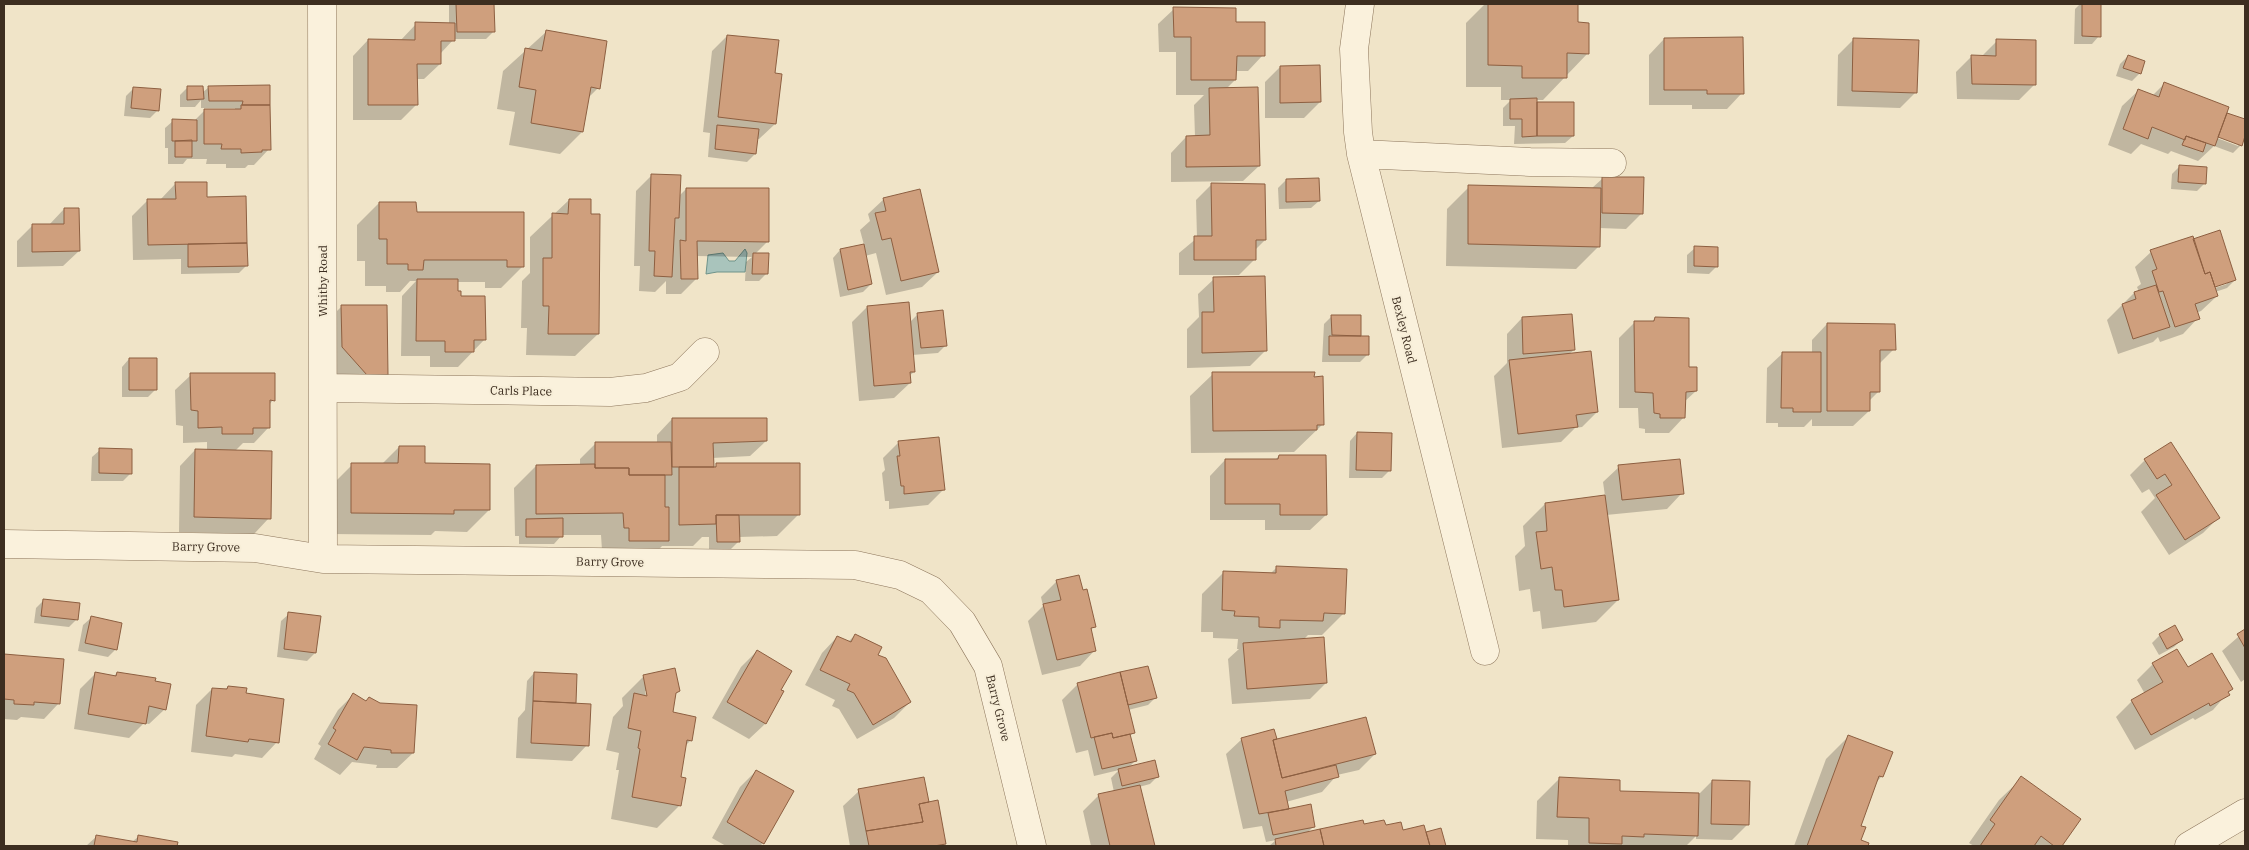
<svg xmlns="http://www.w3.org/2000/svg" width="2249" height="850" viewBox="0 0 2249 850" font-family="'IBM Plex Serif',serif">
<rect width="100%" height="100%" fill="#f0e4c8"/>
<!-- water -->
<path fill="#a9c4bc" stroke="#6f938a" d="M745,249L747,253L745,272H717L706,274L708,255L723,253L729,261H735Z"/>
<!-- shadow -->
<path fill="#0003" fill-rule="evenodd" d="M449,4H493V32L486,39H454L440,54V64L424,79H416V105L401,120H353V56L368,40L400,41L416,24H449Z
M1485,4H1577V24L1588,53L1543,100H1535V104L1573,136L1565,143L1514,144L1515,126H1503V108L1511,100H1501V87H1466V23Z
M2080,4H2100L2099,36L2092,44H2074L2075,9Z
M1174,9L1263,55L1248,71H1235V80L1226,89L1259,166L1243,181L1171,182V153L1186,137H1195L1194,105L1204,95H1176V52H1159L1158,24Z
M546,32L598,88L587,99L582,132L560,154L509,145L515,112L497,109L503,71Z
M727,36L774,74L775,124L759,139H757L755,154L747,162L708,157L710,133L703,132L712,51Z
M1664,39L1742,93L1727,109H1692V105H1649V55Z
M1854,39L1916,92L1900,108L1837,106L1838,55Z
M1997,41L2034,85L2019,100L1957,99L1956,72L1972,56L1981,57Z
M2128,56L2140,73L2132,81L2116,76L2120,64Z
M1280,67L1320,102L1304,118H1265V82Z
M2165,83L2245,121V132L2241,145L2233,153L2214,146L2198,161L2171,151L2168,154L2141,144L2131,154L2108,145L2122,106L2138,91L2152,96ZM2217,135L2239,143L2238,146L2217,138Z
M268,86L269,149L254,165H248L245,168H226V164H206L207,159H187L183,164H168V148H165V128L173,121H194L204,111L235,110V108H201V100L195,107H180V95L188,87L202,93L209,87Z
M134,88L158,110L150,118L124,116L126,96Z
M2180,166L2205,183L2197,191L2171,189L2172,174Z
M652,175L679,196L686,189L768,241L755,254L766,274L759,281H745L746,262L752,257L696,256V279L681,294H666V281L655,292L639,291L640,266H634L636,191Z
M1603,178L1642,213L1626,229L1599,228V246L1576,269L1446,266L1447,209L1469,187L1591,189Z
M1286,180L1319,201L1311,208L1279,209L1278,188Z
M176,183L206,198L247,265L239,273L181,274V259L133,260L132,216L148,200H160Z
M1212,184L1265,240L1255,250V259L1239,275H1179V253L1197,238L1196,200Z
M884,199L938,272L922,287L886,295L876,253L865,256L871,284L863,292L840,297L833,258L840,250L864,245L860,230L870,221L868,214Z
M569,200L598,334L575,356L526,355L527,328H521L522,281L530,273V237Z
M379,203L415,213L523,266L501,288H485V282H457V292L484,340L458,367H430V356H401L402,296L416,281H410L400,292H386V286H365V261H357V225Z
M64,209L79,251L63,266L17,267V241L32,226H48Z
M2192,238L2235,280L2227,288L2215,292L2217,296L2201,311L2196,313L2198,318L2183,334L2160,342L2158,337L2153,342L2118,354L2107,320L2134,293L2139,292L2137,287L2141,284L2135,267L2151,252ZM2227,282V284L2209,290V288Z
M1695,248L1717,266L1709,274L1687,273V255Z
M1214,279L1265,351L1250,366L1187,368V329L1199,317L1198,294Z
M342,306L386,374L371,390H351L327,363L326,322Z
M867,307L909,323L918,314L946,345L938,353L912,355L914,372L909,376L910,383L894,398L859,401L852,322Z
M1332,316H1360V337L1368,354L1360,362H1322L1324,324Z
M1522,318L1574,350L1569,354L1597,412L1582,427L1575,428L1561,442L1502,448L1494,376L1507,363V334Z
M1655,318L1688,368L1696,391L1684,402V417L1669,433H1645V429L1639,428L1638,408H1619V338L1635,322H1652Z
M1827,324L1894,349L1878,365L1879,391L1869,401V411L1853,426H1812V419L1804,427H1778V423H1766L1767,368L1783,353H1812V340Z
M129,359L156,389L148,397H122V367Z
M1213,374L1323,424L1294,452L1191,453L1190,396Z
M191,375L273,400L269,405V427L254,443H243L235,451L269,518L254,534L179,532L180,466L195,450L207,451V442L183,443V426L176,425L175,390Z
M672,419L766,441L750,456L712,458V469L717,465L799,514L777,536L739,537V541L731,549H709V537H702L693,546H662L646,563L602,550L601,535H562L554,544H519V536H515L514,488L536,466L580,465V459L595,444L657,443V435Z
M1357,433L1390,470L1382,478H1349L1350,441Z
M899,442L943,490L928,505L889,509V501H885L882,473L885,470L883,458Z
M2171,444L2218,518L2203,533L2169,555L2141,512L2155,498L2149,489L2142,493L2130,475L2145,460Z
M399,447L489,510L467,532L435,531L431,535L330,534V487L352,465L382,464Z
M100,450L131,473L123,481H91L92,457Z
M1279,456L1326,515L1310,530H1265V520H1210V476L1225,460H1275Z
M1619,467L1682,493L1667,509L1606,515L1618,600L1596,622L1542,629L1540,611L1533,612L1530,589L1519,591L1515,556L1525,546L1523,526L1545,504L1605,496L1603,482Z
M1277,567L1344,613L1322,635H1308L1303,640L1326,683L1310,699L1232,704L1228,659L1239,649H1237L1238,639L1213,638V632H1201L1202,594L1224,572L1270,574Z
M1057,581L1094,626L1090,631L1095,650L1080,666L1042,675L1028,621L1043,606L1041,597Z
M44,600L77,619L69,627L34,623L36,608Z
M289,614L315,653L307,661L277,657L281,621Z
M91,618L116,649L108,657L78,651L83,625Z
M2245,631V679L2241,682L2222,651Z
M855,635L877,656L910,702L894,718L857,739L839,709L832,706L835,700L805,685L822,653L837,637L848,642Z
M2160,635L2182,639L2174,647L2159,655L2152,643Z
M757,651L779,690L782,692L765,724L749,739L712,718L741,667Z
M2176,651L2187,669L2231,689L2213,710L2195,720L2193,718L2135,750L2116,717L2132,701L2145,694L2137,680L2153,664Z
M4,655L63,660L59,703L44,719L21,717L17,720L4,719Z
M96,673L114,676L117,673L165,709L149,724L144,723L129,738L74,729L80,689Z
M534,673L576,675L574,704L587,745L572,761L516,758L518,718L525,710L527,681Z
M644,676L675,694L671,713L691,740L685,746L679,778L680,805L657,828L611,819L619,770H616L619,753L606,750L613,717L623,706L622,698ZM645,691H648L647,702Z
M1078,684L1155,698L1148,705L1128,710L1134,732L1130,736L1136,760L1128,768L1158,776L1150,784L1139,787L1153,846H1091L1083,811L1098,796L1114,792L1111,778L1119,770L1094,776L1088,750L1076,753L1062,700Z
M228,687L244,694L277,742L262,758L235,754L232,757L191,752L196,705L212,689L224,690Z
M353,695L365,702L413,753L397,768H376L377,765L352,762L340,775L314,759L321,746L318,744L338,710Z
M1273,730L1276,740L1375,754L1359,770L1337,775L1322,792L1286,802L1288,810L1314,826L1306,834L1363,826L1385,827L1402,831L1425,833L1440,829L1445,846H1269L1276,840L1266,842L1262,826L1243,829L1226,754L1242,739Z
M1848,737L1891,752L1881,777L1875,784L1859,826L1860,840L1867,843L1866,846H1794L1826,759Z
M756,771L763,843L760,846H726L712,838L740,787Z
M2022,778L2079,819L2060,846H1974L1969,843L1999,800Z
M1559,779L1619,792L1699,794L1712,781L1748,824L1732,840L1696,839V836L1686,846H1568V840L1536,839L1537,801Z
M859,791L928,803L945,843L942,846H850L843,806Z
M97,836L132,842L139,836L176,843V846H86Z"/>
<!-- building -->
<path fill="#cf9f7d" stroke="#8d5f41" d="M456,4H494L495,32H457Z
M1488,4H1578V22L1589,23V54L1567,53V78H1522V66L1488,65Z
M2082,4H2101V37L2082,36Z
M1173,7L1236,8V22H1265V56H1237L1236,80H1191V37H1174Z
M415,22L455,23V41H441V64H417L418,105H368V39L415,40Z
M546,30L607,41L600,89L591,87L583,132L531,123L536,90L519,87L525,48L542,51Z
M727,35L779,40L775,73L782,74L776,124L718,117Z
M1743,37L1744,94H1707V90H1664V38Z
M1853,38L1919,40L1917,93L1852,91Z
M1996,39L2036,40V85L1972,84L1971,55L1996,56Z
M2128,55L2145,61L2141,74L2123,68Z
M1320,65L1321,102L1280,103V66Z
M2164,82L2229,107L2215,146L2186,136L2185,140L2152,127L2148,139L2123,129L2138,89L2159,97Z
M270,85V105H242L243,101H209L208,86Z
M187,86H203L204,99L187,100Z
M133,87L161,89L159,111L131,108Z
M1258,87L1260,166L1186,167V136L1210,135L1209,88Z
M1537,98V136L1522,137V119H1510V99Z
M1537,102H1574V136H1537Z
M241,105H270L271,150H262V152L241,153V149H221L222,144H204V109H241Z
M2227,113L2245,119V136L2242,146L2218,137Z
M172,119L197,120V141H172Z
M717,125L759,129L756,154L715,149Z
M2186,136L2206,143L2203,152L2182,145Z
M192,140V157H175V141Z
M2179,165L2207,167L2206,184L2178,182Z
M651,174L681,175L679,218H675L672,277L654,276L655,251H649Z
M1602,177H1644L1643,214L1602,213Z
M1319,178L1320,201L1286,202V179Z
M175,182H207V197L246,196L247,243L148,245L147,199H176Z
M1211,183L1265,184L1266,240H1256V260H1194V236H1212Z
M1468,185L1601,188L1600,247L1468,244Z
M686,188H769V242L697,241L698,279H681L680,240L686,241Z
M920,189L939,272L901,281L891,238L882,240L875,213L886,211L883,198Z
M569,199H591V214H600L599,334H548L549,306H543V258H552V213L568,214Z
M379,202H416L417,212H524V267H507V260H424L423,270H408V264H387V239H379Z
M64,208H79L80,251L32,252V224H64Z
M2220,230L2236,280L2215,287L2210,272L2205,274L2193,239Z
M2193,236L2205,274L2210,272L2218,296L2195,304L2200,319L2175,327L2163,291L2159,292L2152,271L2157,269L2150,250Z
M247,243L248,266L188,267V244Z
M864,244L872,284L848,290L840,249Z
M1694,246L1718,247V267L1694,266Z
M753,253H769L768,274H752Z
M1265,276L1267,351L1202,353V312H1214L1213,277Z
M417,279H458V291H461V296H485L486,340H474V352H445V341H416Z
M2156,285L2170,327L2133,339L2122,304L2136,299L2134,292Z
M909,302L915,372H910L911,383L874,386L867,306Z
M341,305H387L388,375H367L342,347Z
M943,310L947,346L921,348L917,313Z
M1572,314L1575,350L1523,354L1522,317Z
M1331,315H1361V336L1332,335Z
M1655,317L1689,318V367H1697V391L1686,392L1685,418H1660V414L1654,413L1653,393L1635,392L1634,321H1654Z
M1827,323L1895,324L1896,350H1880V392H1870V411H1827Z
M1329,336H1369V355H1329Z
M1591,351L1598,412L1576,415L1578,427L1518,434L1509,360Z
M1782,352H1821V412H1793V408H1781Z
M129,358H157V390H129Z
M1212,372H1315L1314,377L1323,376L1324,425H1317V430L1213,431Z
M190,373H275V401L270,400V428H253V434H222V427L198,428V411L191,410Z
M672,418H767V441L713,443L714,467H672Z
M1357,432L1392,433L1391,471L1356,470Z
M939,437L945,490L904,494V486H901L897,456H900L898,441Z
M595,442H671L672,475H629V468H595Z
M2171,442L2220,518L2185,540L2156,495L2172,485L2165,474L2157,479L2144,459Z
M399,446H425V463L490,464V510H454V514L351,513V463H398Z
M99,448L132,449V474L99,473Z
M195,449L272,451L271,519L194,517Z
M1279,455H1326L1327,515H1280V504H1225V459H1278Z
M1680,459L1684,494L1622,500L1618,465Z
M716,463H800V515H716V524L679,525V467H716Z
M595,464V468H629V475H665V507H669V541H629V528H624L623,513L536,514V465Z
M1605,495L1619,600L1564,607L1562,590H1555L1552,567L1541,569L1536,532L1547,531L1545,503Z
M716,515H739L740,542H717Z
M563,518V537H526V519Z
M1276,566L1347,569L1345,614L1324,613L1323,621L1280,620V628L1259,627V617L1234,616L1235,611L1222,610L1223,571L1276,573Z
M1079,575L1083,590L1087,589L1096,627L1091,628L1096,651L1057,660L1043,604L1061,600L1056,580Z
M43,599L80,603L78,620L41,616Z
M288,612L321,616L316,653L284,649Z
M91,616L122,623L117,650L85,643Z
M2175,625L2183,640L2167,649L2159,634Z
M2245,629V648L2237,634Z
M855,634L882,647L878,655L886,658L911,702L873,725L854,693L847,690L850,684L820,670L837,636L851,642Z
M1324,637L1327,683L1247,689L1243,643Z
M2177,649L2188,667L2212,653L2233,689L2228,692L2230,695L2210,706L2209,703L2151,735L2131,700L2163,682L2152,663Z
M757,650L792,671L781,690L784,691L766,724L727,702Z
M4,654L64,659L60,704L34,702V705L14,704V700L4,699Z
M1148,666L1157,698L1128,705L1120,672Z
M675,668L680,691L676,693L673,712L696,717L692,741L687,740L681,777L686,778L681,806L632,797L640,749L638,748L641,731L628,728L634,693L647,696L643,675Z
M95,672L116,676L117,672L156,678L155,681L171,684L166,710L149,706L146,724L88,714Z
M534,672L577,674L576,703L533,701Z
M1120,672L1135,733L1113,738L1112,733L1091,738L1077,683Z
M228,686L247,688L246,693L284,699L279,743L249,739L248,742L206,736L212,688L227,689Z
M353,693L366,701L369,697L380,703L417,705L414,753H391V750L364,747L357,760L328,744L336,730L333,728Z
M533,701L591,704L589,746L531,743Z
M1366,717L1376,754L1282,778L1273,740Z
M1274,729L1277,739L1273,740L1282,778L1336,765L1339,777L1285,791L1289,809L1259,814L1241,738Z
M1112,733L1113,738L1130,734L1137,761L1102,769L1094,737Z
M1848,735L1893,752L1883,777L1879,776L1861,826L1866,827L1861,840L1869,843L1868,846H1807Z
M1155,760L1159,777L1122,786L1118,769Z
M756,770L794,791L764,844L727,822Z
M2021,776L2081,819L2062,846H2054L2041,836L2034,846H1980L1995,824L1990,820Z
M924,777L929,802L919,804L923,822L866,831L858,789Z
M1559,777L1620,780V791L1699,793L1698,836L1644,834V837L1622,836V844L1589,843V818L1557,817Z
M1712,780L1750,781L1749,825L1711,824Z
M1140,785L1155,846H1110L1098,794Z
M938,800L946,844L934,846H869L866,831L923,822L919,804Z
M1311,804L1315,827L1273,835L1268,813Z
M1363,820L1364,824L1384,820L1386,825L1401,822L1403,830L1424,825L1430,846H1324L1320,829Z
M1441,828L1446,846H1430L1426,832Z
M1320,829L1324,846H1276L1275,839Z
M96,835L137,842L138,835L178,842L177,846H94Z"/>
<g fill="none" stroke-linecap="round" stroke-linejoin="round">
<!-- minor casing -->
<g stroke="#8d765c" stroke-width="29">
<path id="minor" d="M322,4L323,559
M1360,4L1354,49L1358,132L1361,154L1485,651
M1361,154L1530,162L1612,163
M324,388L610,392L646,388L680,377L705,352
M4,544L255,548L323,559L855,565L900,575L931,590L962,622L988,666L1032,846
M2189,846L2245,813"/>
</g>
<!-- minor -->
<use href="#minor" stroke="#faf1dc" stroke-width="28"/>
</g>
<g text-anchor="middle" stroke-width="4" stroke-linejoin="round" paint-order="stroke">
<!-- street labels -->
<g font-size="12" fill="#3d2e20" stroke="#f7eed8">
<text transform="translate(323 281) rotate(-90)" y="4">Whitby Road</text>
<text transform="translate(1404 330) rotate(76)" y="4">Bexley Road</text>
<text transform="translate(521 391) rotate(1)" y="4">Carls Place</text>
<text transform="translate(206 547) rotate(1)" y="4">Barry Grove</text>
<text transform="translate(610 562) rotate(1)" y="4">Barry Grove</text>
<text transform="translate(998 708) rotate(76)" y="4">Barry Grove</text>
</g>
</g>
<!-- border -->
<rect width="2249" height="850" fill="none" stroke="#3d2e20" stroke-width="10"/>
</svg>
